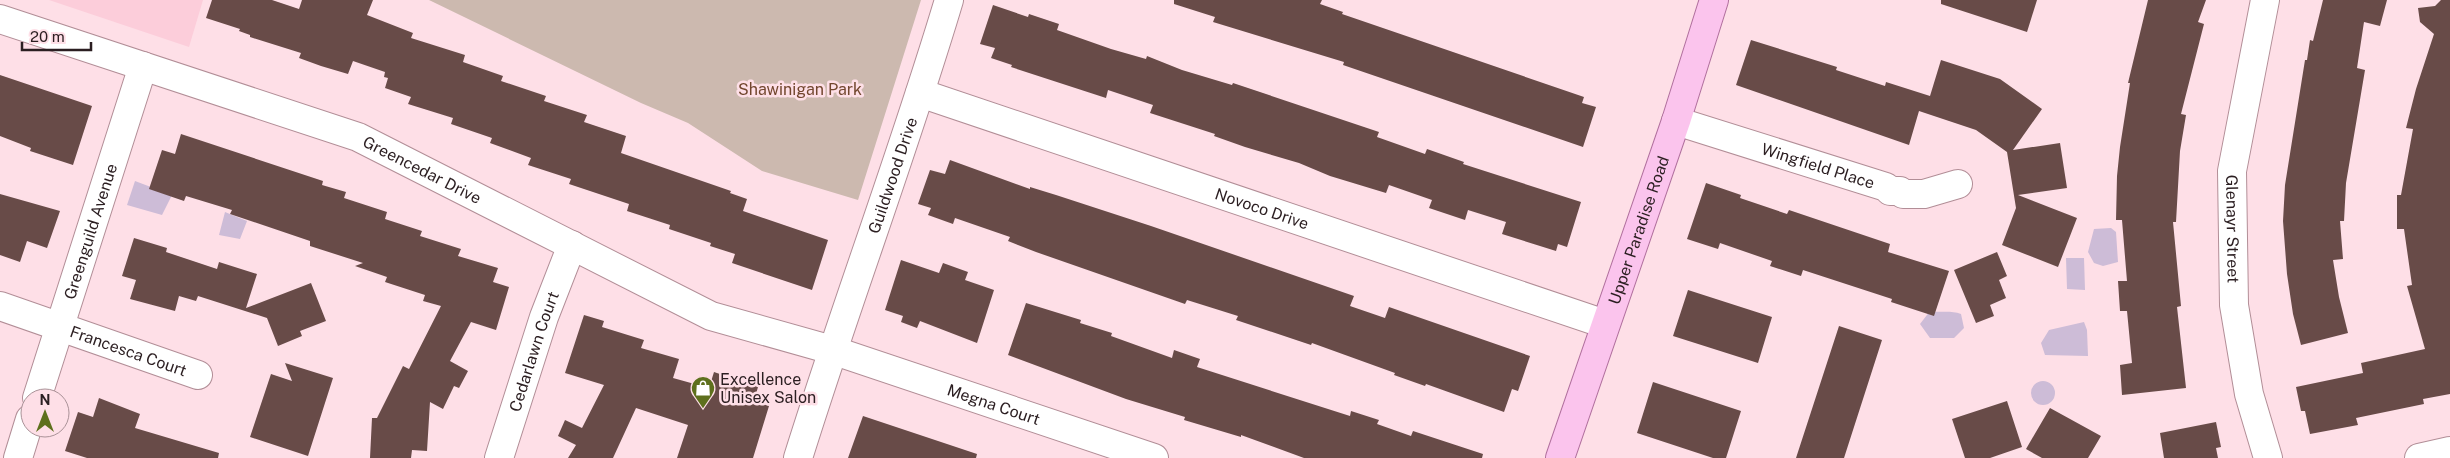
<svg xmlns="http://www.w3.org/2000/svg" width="2450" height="458" viewBox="0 0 2450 458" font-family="'Public Sans',sans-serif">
<rect width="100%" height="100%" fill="#fedfe7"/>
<!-- built -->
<path fill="#fccdda" d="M49,0H203L189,47Z"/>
<!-- green -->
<path fill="#ccb9af" d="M429,0H921L858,200L762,171L688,123L641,103Z"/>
<!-- water -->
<path fill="#cdbcd7" d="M135,181L172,195L162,215L127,205Z
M225,212L247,221L240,239L219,235Z
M2111,228L2116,232L2118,262L2103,266L2094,263L2088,252L2094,229Z
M2066,258H2084L2085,290L2067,289Z
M1930,311C1941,313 1951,310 1961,314L1964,328L1954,338H1930L1920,324Z
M2084,322L2087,330L2088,356L2045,355L2041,343L2049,330Z
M2031 393a12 12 0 1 1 24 0a12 12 0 1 1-24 0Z"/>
<!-- building -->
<path fill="#684b48" d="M212,0H272L299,9L302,0H373L367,15L413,33L411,38L465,55L463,62L503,76L501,81L546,96L544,101L587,115L584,122L626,136L621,153L731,191L730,193L747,199L743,211L828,240L812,290L732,263L735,254L710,246L711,243L669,229L670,225L627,211L629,204L569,184L571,179L528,165L531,158L490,143L492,138L451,124L453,118L408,104L411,97L385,88L388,78L384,77L385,72L353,61L348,74L321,66L299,58L301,53L250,37V35L239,31L240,29L206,18Z
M1174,0H1322L1320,4L1343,12L1342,14L1584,97L1582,103L1596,107L1583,147L1343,65L1344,62L1213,22L1215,17L1174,4Z
M1941,0H2037L2027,32L1941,4Z
M2148,0H2206L2198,22L2204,24L2181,114L2186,115L2180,151L2176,222H2173L2181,306L2177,307L2186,388L2122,395L2120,365L2132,363L2127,311H2120L2118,281H2127L2122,220H2116L2117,176L2120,147L2130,83H2128Z
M2323,0H2387L2380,26L2364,22L2357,68L2365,70L2346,183L2344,221H2340L2343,259L2333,260L2339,297L2348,333L2301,345L2293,314L2287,274L2283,221L2285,185L2305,60H2307L2310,40L2313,41Z
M2441,0H2450V394L2423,399L2424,404L2356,418L2358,425L2310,434L2305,411H2301L2296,387L2363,373L2361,363L2425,349L2407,286L2412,285L2404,229H2397V195H2401L2413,129L2406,128L2416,89L2434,34L2420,22L2418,8L2435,6Z
M993,5L1028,17L1029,14L1059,24L1057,30L1111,49L1146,59L1147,56L1182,70L1232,85L1233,83L1379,132L1377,137L1425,154L1427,149L1464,162L1463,164L1581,202L1567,247L1558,244L1556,251L1502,234L1506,222L1468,210L1465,220L1429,208L1432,200L1389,185L1386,193L1330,176L1299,163L1245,147L1214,136L1215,134L1150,113L1153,105L1108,90L1106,98L1011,67L1012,65L991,58L995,48L980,44Z
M1751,40L1837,67L1836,70L1885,86L1886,82L1930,96L1941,60L2000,79L2042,109L2013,150L2060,143L2067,188L2018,195L2077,218L2058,267L2002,245L2016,208L2007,152L1976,130L1919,111L1909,145L1736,85Z
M0,75L92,106L73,165L30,151L31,148L0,136Z
M181,134L323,181L322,185L346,192L344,198L387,212L385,219L422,231L420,236L461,249L458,256L498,268L493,282L509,287L496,330L471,322L450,361L468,371L459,388L454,386L443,409L430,402L427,451L412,450L411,458H370L372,418H377L403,366L409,369L441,306L423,301L425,295L385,282L387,277L355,266L363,263L310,246V241L230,214L232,210L186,196L184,201L149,189L162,150L175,154Z
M950,160L1030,189V187L1056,195L1151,226L1354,296L1350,306L1385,318L1389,307L1530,356L1518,391L1512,389L1504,412L1426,384L1425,386L1394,375L1395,373L1312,343L1311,345L1236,320L1238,316L1187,300L1185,304L1036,252L1008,241L1010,237L955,218L953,224L928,215L931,208L918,204L930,170L945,174Z
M1706,183L1741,195L1740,198L1787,214L1789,210L1890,244L1888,252L1949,271L1934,316L1891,302L1892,299L1803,270L1801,276L1770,266L1772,261L1720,243L1718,249L1687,239Z
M0,194L60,211L47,248L27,241L20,262L0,255Z
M134,238L167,248L166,252L217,269L219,262L257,274L246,308L311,283L326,321L300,331L302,336L278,346L267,318L198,296L196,301L179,296L175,311L130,299L136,280L122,276Z
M1997,252L2007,276L1999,280L2006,298L1990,305L1994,316L1976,323L1954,270Z
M901,260L939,273L943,263L968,272L965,280L994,290L977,343L920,321L917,328L901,322L903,316L885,310Z
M1688,290L1772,317L1758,363L1673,336Z
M1026,303L1081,320L1080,323L1112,333L1111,336L1172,358L1174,350L1200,359L1197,367L1350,416L1351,411L1379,420L1377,424L1411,436L1413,431L1483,454L1482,458H1304L1241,435V437L1184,420L1185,417L1126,399L1008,355Z
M584,315L604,321L602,327L644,340L641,348L679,359L673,378L709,388L714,372L758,387L754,401L769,406L753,458H677L688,425L636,408L613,458H568L576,445L558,436L565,420L582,428L604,385L565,373Z
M1839,326L1882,340L1844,458H1796Z
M285,363L333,378L308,456L250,437L271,374L292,381Z
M1653,382L1741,411L1726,458H1713L1637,433Z
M99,398L140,414L135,428L219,453L218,458H87L65,451L78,412L93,417Z
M2007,401L2022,447L1990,458H1965L1952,419Z
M2050,408L2101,436L2088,458H2042L2026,449Z
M863,416L977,454L976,458H848Z
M2216,422L2221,447L2216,448L2218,458H2164L2160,433Z"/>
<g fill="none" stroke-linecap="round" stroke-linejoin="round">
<!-- minor casing -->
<g stroke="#b28e97" stroke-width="30">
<g id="minor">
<path id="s1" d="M2265,0L2232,171L2234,305L2249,394L2268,458"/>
<path id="s2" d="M0,19L358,137L711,316L832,350L1154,458"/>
<path id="s3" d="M920,93L1605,324"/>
<path id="s4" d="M1676,121L1886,187L1890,191H1900L1903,194H1924L1958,184"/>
<path id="s5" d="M0,306L198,375"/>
<path id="s6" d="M37,398L143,66"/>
<path d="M18,458L30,419"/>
<path id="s7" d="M499,458L544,317L572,245"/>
<path id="s8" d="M798,458C846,304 903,154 949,0"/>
<path d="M2419,458L2450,451"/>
</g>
</g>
<!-- major casing -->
<g stroke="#b1709e" stroke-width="30">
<g id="major">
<path id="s9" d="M1560,458L1676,121L1714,0"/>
</g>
</g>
<!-- minor -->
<use href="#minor" stroke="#fff" stroke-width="28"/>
<!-- major -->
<use href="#major" stroke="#fbc4ed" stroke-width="28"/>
</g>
<!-- icons -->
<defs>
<g id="shop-pin" transform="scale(1.25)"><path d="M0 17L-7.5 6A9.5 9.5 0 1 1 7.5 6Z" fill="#5e701d" stroke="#fedfe7"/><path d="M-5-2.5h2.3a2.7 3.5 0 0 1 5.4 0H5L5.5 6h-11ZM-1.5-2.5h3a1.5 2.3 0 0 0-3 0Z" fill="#fff"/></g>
</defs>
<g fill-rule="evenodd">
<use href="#shop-pin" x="703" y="388"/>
</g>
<g text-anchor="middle" stroke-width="5" stroke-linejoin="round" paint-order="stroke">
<!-- park labels -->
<g font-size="16" fill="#72462e" stroke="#fedfe7">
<text x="800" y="95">Shawinigan Park</text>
</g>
<!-- street labels -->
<g font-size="16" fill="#2b1e21" stroke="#fedfe7">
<text dy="6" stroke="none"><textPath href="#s4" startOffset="149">Wingfield Place</textPath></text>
<text dy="6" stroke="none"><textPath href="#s2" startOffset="449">Greencedar Drive</textPath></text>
<text dy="6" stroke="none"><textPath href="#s8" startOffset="298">Guildwood Drive</textPath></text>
<text dy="6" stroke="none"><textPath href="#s3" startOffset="361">Novoco Drive</textPath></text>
<text dy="6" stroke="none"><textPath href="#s9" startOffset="241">Upper Paradise Road</textPath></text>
<text dy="6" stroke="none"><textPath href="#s1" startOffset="232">Glenayr Street</textPath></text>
<text dy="6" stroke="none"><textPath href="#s6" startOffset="175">Greenguild Avenue</textPath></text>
<text dy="6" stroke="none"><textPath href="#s5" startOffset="136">Francesca Court</textPath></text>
<text dy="6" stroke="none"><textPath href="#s7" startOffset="112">Cedarlawn Court</textPath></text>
<text dy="6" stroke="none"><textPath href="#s2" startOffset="1069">Megna Court</textPath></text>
</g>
<!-- poi labels -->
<g font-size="16" fill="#2b1e21" stroke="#fedfe7" text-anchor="start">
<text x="720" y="385">Excellence<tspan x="720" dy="18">Unisex Salon</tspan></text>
</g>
</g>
<!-- north arrow -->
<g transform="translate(45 413)"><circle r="24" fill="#fedfe7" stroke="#aa9298"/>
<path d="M0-4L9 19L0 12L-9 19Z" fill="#5e701d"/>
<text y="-8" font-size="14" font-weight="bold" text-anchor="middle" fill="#2b1e21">N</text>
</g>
<!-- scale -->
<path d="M22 42v8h69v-8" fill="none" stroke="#2b1e21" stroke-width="2.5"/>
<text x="30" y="42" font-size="15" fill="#2b1e21" stroke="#fedfe7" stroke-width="4" paint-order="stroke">20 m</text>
</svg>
